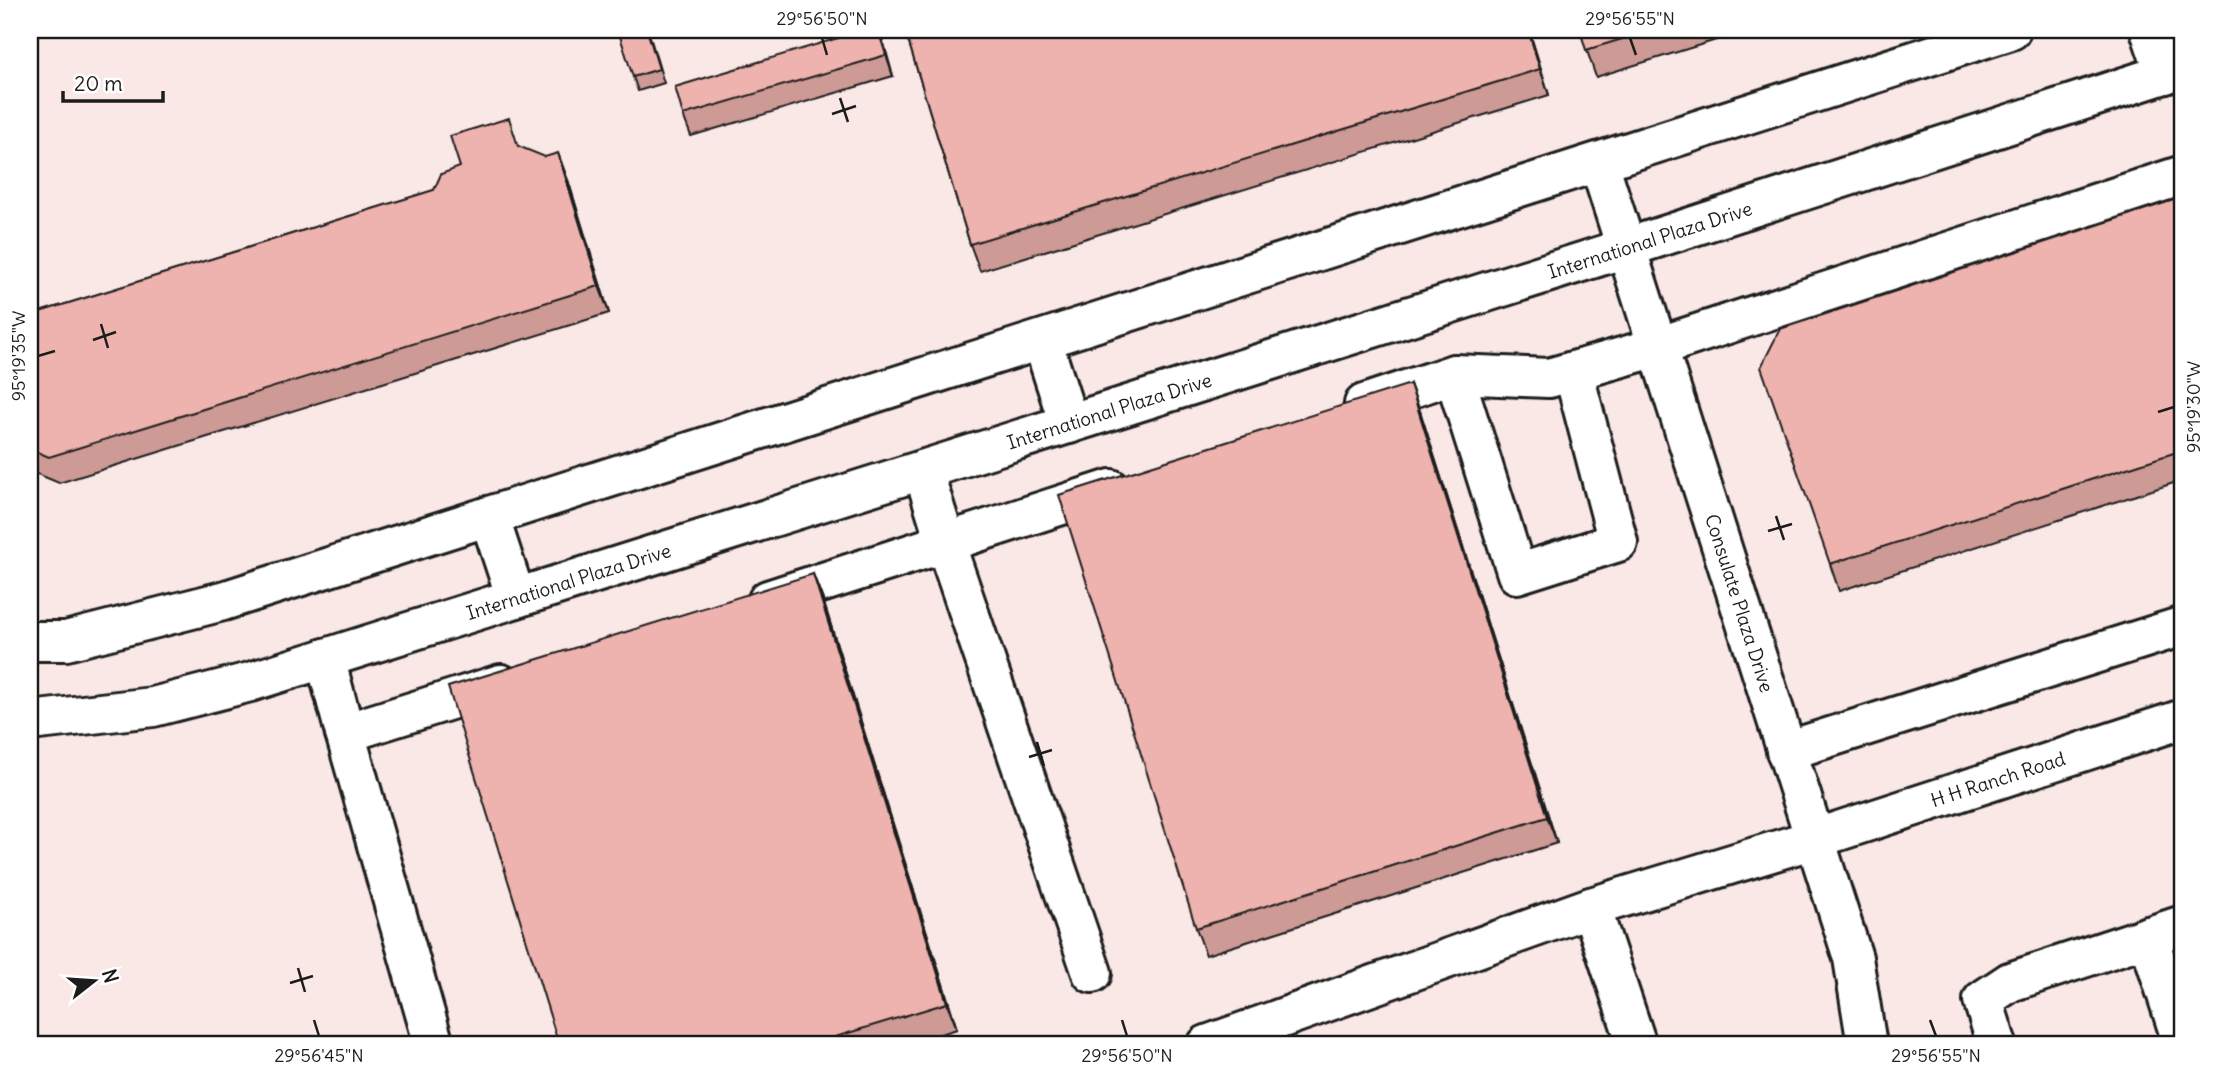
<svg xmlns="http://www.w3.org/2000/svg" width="2213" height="1075" viewBox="0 0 2213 1075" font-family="Delius,sans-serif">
<rect width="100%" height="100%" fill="#fae8e7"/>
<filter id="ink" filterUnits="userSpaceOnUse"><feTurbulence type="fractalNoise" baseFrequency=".0143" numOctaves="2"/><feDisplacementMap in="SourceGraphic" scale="14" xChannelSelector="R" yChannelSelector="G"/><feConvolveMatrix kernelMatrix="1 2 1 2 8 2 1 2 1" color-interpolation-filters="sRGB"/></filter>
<g filter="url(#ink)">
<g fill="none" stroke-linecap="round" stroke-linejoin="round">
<!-- minor casing -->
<g stroke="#1c1c1c" stroke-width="44">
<g id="minor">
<path d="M2150,30L2165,74"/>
<path id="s1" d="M1599,163L1853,958L1867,1045"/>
<path d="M1042,340L1069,424"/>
<path d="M1454,374L1517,574L1618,542L1573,371"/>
<path d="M1364,404L1454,374L1549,378L1657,347L2183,175"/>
<path d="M923,470L951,560L1092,973"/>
<path d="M489,516L516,598"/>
<path d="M768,600L1111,489"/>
<path d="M30,641H66L223,601L2011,30"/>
<path d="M325,658L345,733"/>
<path id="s2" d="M30,721L153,707L250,682L1626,248L2183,68"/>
<path d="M1786,751L2183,626"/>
<path d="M2148,936L2183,1045"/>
<path d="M434,1045L345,733L501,684"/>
<path d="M1207,1045L1591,907"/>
<path id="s3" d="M1637,1045L1591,907L1814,839L2183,719"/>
<path d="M1997,1045L1983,1000L2010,982L2183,925"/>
</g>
</g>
<!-- minor -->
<use href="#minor" stroke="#fff" stroke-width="38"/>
</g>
<!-- wall -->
<path fill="#cd9a96" stroke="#1c1c1c" stroke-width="2" d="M648,30L664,83L638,91L633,77Z
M878,30L893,76L691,136L683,115Z
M905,30H1529L1549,95L980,271L970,244Z
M1580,30H1749L1596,77Z
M519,147L568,180L609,313L59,483L30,471V315L434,190Z
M2183,197V480L1839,591L1830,564Z
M1410,384L1420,411L1557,843L1206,955L1196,928Z
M813,574L823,600L957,1029L905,1045H559Z"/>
<!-- shaded-wall -->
<path fill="#a77d7a" stroke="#1c1c1c" stroke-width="2" d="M878,30L885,47L893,76L886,55Z
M1528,30H1529L1549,95L1540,69Z
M558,153L568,180L609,313L599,286Z
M1410,384L1420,411L1557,843L1547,817Z
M813,574L823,600L957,1029L947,1003Z"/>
<!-- building -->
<path fill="#eeb3ae" stroke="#1c1c1c" stroke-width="2" d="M618,30H647L659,69L633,77Z
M865,30H878L886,55L683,115L675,87Z
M905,30H1528L1540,69L970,244Z
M1580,30H1652L1586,50Z
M509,118L518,146L545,157L558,153L599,286L49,457L30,449V315L434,190L441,174L460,167L450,136Z
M2183,197V450L1830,564L1761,367L1780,329Z
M1410,384L1547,817L1196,928L1059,495Z
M813,574L947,1003L809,1045H559L448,687Z"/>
</g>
<!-- ticks -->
<path fill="none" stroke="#1c1c1c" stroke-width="2.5" d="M822,38L827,55M1630,38L1636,55M840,98L848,122M832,114L856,106M101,324L108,348M93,340L116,332M38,356L55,351M2158,412L2174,407M1776,516L1784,540M1768,531L1792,524M1037,742L1044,766M1029,757L1052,750M298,968L305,992M290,983L313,976M314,1020L319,1036M1122,1020L1127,1036M1930,1020L1936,1036"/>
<g text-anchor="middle" stroke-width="7" stroke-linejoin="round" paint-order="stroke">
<!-- street labels -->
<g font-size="19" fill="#1c1c1c" stroke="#fff">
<text dy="7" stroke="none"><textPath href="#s2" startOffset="1692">International Plaza Drive</textPath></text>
<text dy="7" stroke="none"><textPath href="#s2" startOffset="1125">International Plaza Drive</textPath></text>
<text dy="7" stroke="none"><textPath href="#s2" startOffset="558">International Plaza Drive</textPath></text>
<text dy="7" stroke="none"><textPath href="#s1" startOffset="462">Consulate Plaza Drive</textPath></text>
<text dy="7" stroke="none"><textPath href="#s3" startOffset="572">H H Ranch Road</textPath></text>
</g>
</g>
<!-- margin -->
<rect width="2213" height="1075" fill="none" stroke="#fff" stroke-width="77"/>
<!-- north arrow -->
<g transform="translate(94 981) rotate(73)" stroke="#ffffff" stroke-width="5" paint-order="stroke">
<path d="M0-5L12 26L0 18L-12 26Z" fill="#1c1c1c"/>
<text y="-10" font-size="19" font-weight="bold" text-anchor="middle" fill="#1c1c1c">N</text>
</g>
<!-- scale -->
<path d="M63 91v10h100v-10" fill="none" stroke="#1c1c1c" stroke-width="3.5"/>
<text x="74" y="91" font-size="21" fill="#1c1c1c" stroke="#ffffff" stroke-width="5" paint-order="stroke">20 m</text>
<rect x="38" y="38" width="2136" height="998" fill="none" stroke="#1c1c1c" stroke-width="2.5"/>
<g font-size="18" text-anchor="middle" fill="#1c1c1c">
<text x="822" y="25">29°56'50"N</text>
<text x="1630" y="25">29°56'55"N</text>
<text transform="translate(19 356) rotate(-90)" y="6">95°19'35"W</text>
<text transform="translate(2194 407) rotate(-90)" y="6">95°19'30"W</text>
<text x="319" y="1062">29°56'45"N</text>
<text x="1127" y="1062">29°56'50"N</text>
<text x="1936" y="1062">29°56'55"N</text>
</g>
</svg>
